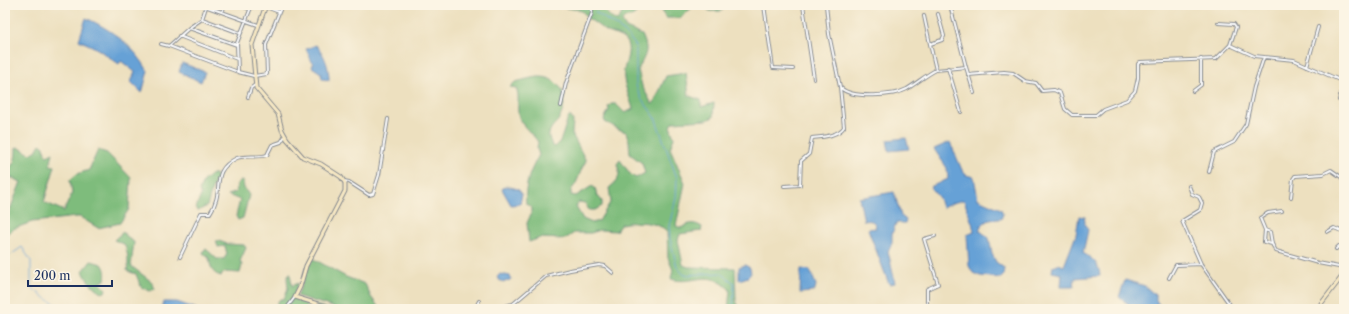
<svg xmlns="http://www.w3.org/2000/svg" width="1349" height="314" viewBox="0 0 1349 314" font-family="'Libre Caslon Text',serif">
<rect width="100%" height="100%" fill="#fcf5e5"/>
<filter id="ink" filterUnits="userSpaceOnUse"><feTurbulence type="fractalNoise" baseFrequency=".025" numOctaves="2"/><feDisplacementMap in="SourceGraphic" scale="8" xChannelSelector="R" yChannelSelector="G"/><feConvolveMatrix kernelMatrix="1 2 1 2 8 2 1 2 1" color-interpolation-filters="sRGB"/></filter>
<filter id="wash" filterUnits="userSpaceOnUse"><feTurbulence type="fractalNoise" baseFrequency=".012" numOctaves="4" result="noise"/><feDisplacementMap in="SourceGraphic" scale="16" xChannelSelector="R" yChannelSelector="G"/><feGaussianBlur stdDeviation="0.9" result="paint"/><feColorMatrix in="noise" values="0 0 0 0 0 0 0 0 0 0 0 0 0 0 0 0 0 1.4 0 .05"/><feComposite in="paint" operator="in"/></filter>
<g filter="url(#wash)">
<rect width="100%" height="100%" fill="#ede0bf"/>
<!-- forest -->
<path fill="#7ebc7b" stroke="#4c766c" d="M560,5C573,5 594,1 604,10C610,15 610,19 618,21L626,5H654L642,8L632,16L625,18L622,21L626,28L642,35C650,52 645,54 638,70L642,86L652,104L654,103L666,76L686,73L689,96L701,100V107L714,103L713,117L707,120L673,122L670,126L674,138L670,148L685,183L676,226L681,228C689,223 694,222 702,227L701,231L680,234L678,240L683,265L688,267L735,268L736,301L740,309H728L730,290C708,267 694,286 671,279L673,270L668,258L667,231C657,221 635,221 621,224L616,231L600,230L591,233H574L565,239L540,238L529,242L527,223L531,214V207L526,204C524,185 530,171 539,155L537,149L538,142C533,134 524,128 520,120C515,109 521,98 516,88L510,87L515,82C533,78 546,71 560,87C567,94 564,111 559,119C556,124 550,127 549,134C548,137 551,142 552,146L555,147C563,141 564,126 569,116L571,117L573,121L572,134L586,161C579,171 579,182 571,190V195L576,196L592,186L595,188L597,195L602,201V206L595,210H589L585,203L579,202L576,207L583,219L592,223L599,221L611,201L609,188C619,180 621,176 617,164L620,160L631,175L636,178L645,173L642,163L630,154L629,141L626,132C618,130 613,125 605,122L604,119L609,110L608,107L611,104H616L625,113L633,109C630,97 622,83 624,70C626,61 632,48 625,40C621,36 613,34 608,32C600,28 595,22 587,18C582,5 570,12 560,5Z
M660,5L691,6L695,5L680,18H665Z
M701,5H728L721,11H710Z
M40,144L44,147L45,153L47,156L53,153L50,165L55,166L44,202L64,211L72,193L70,180L77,174L89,170L98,150L107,153L131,178L129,209L120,223L98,228L80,217H76L32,222L13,229L5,235V222L21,182L5,175V171C15,165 16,159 16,148L18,147L30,154L36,151Z
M212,174H215L217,177L212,189L207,206L198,211L196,208L201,195L199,191L203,181Z
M241,181L243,182L244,188L249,195L243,218L238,220L236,216L240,200L228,195L236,192L238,182Z
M123,232L129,239L134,242L131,266L152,282L155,289L150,291L141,287L136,274L127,271C129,262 128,252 124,244L114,240Z
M216,240L227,244L244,245L246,248L240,261L242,265L240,273L225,272L221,276C211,273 211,268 209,258L203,253L204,250L206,249L217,259H224L227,254L225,246L218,247Z
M312,258L346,277L365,284L371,297L380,309H339L297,296Z
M91,261L102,264C106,269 106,274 105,280L100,283L106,289L105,292L102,293C93,287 87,281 83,271Z
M290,273L292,286L298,283L294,295L296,300L329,309L306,306L305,309H278V307L276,305L280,299H284L288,288L287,278Z"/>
<!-- water -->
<path fill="#66a1d6" stroke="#40689a" d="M86,18C112,30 134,46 148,71L142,93L131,82L135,72L121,61L119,64L96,48L79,40Z
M316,45C325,55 329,67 329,80L322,79L321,73L312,67L313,64L306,49Z
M182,63L205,72L201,82L179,72Z
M906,138L909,149L889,151L887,140Z
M950,142L962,170L966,175L974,177L978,199L1001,209L1003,214L1001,219C991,219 983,220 979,230L989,238L992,254L996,262L1004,268L1003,276L1001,278L980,276L973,273L969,266L967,235L974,232C973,221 967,213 965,202L963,200L946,205L942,208L939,198L930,187L948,179L947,168L934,149Z
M506,186L518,189L522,194L520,204L511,205L502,189Z
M894,192L901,216L906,220L905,223H896L892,234V243L888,251L895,283L889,284L868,229L876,228C875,220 870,220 864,221L859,198Z
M1079,216L1085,217L1084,223L1088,230L1083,253C1093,259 1099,263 1100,276L1075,278L1074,287H1061L1062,274L1052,272L1053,266L1058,264L1064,266L1076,235Z
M745,265L750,268L751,273L748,277L739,280V267Z
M801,269L810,270L816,285L815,290L812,292L800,293Z
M500,274L510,276L511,279C506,283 500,283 497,277Z
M1125,280L1145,286L1156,296V301L1163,309H1135L1119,297Z
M164,302H177L197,309H162Z"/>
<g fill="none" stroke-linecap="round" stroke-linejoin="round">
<!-- stream -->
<path stroke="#66a1d6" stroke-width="1" d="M578,5L589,9
M595,12L625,32L636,46V85L641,98L655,117L677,178L676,198L669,226L670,239L677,267L684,275L721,273L734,283L733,309
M5,255L9,256L22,247L31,261V287C63,314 70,308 110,309"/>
</g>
</g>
<g filter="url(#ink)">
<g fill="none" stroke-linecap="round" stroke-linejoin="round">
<!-- street casing -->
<g stroke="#84888e" stroke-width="4">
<path id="street" d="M202,5L258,25
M239,5L250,9
M252,5L237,43L238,72L254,76L267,74L266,45L282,5
M764,5L773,68L793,69
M803,5L814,79
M950,5L966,67
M266,7L279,12
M222,12L225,5
M924,16L930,44
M202,19L206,7
M189,28L169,46L238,72
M179,36L237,59
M161,44L169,46
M237,45L189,28L202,19L240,33
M1230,45L1254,56L1294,60L1344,82
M1307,66L1318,27
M948,68L961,112
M936,70L966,67L974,93
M968,75L1004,72L1013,73L1025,81L1036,83L1042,91L1054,90L1060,93L1065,109L1072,115H1096L1103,109L1127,100L1135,91L1138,78V64L1140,62L1216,59L1230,45L1236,27L1234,24L1218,23
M841,88C852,99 894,96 907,89C917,83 926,75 936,70L930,44L942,40L944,36L938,14
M1193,91L1201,85V59
M248,97L251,88L255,85
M1339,100L1344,84
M561,106L566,83L592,13V5
M1209,172L1214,152L1234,142L1246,124L1254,87L1264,57
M344,181L349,182L369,195L373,194L379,175L388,119
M784,186L800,185L801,161L809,154L812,138C822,137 838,136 844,127L840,87L829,34L826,5
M1189,186L1192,194L1199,197L1202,203L1200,210L1182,221L1201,264L1233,309
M1291,197L1293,179L1295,176L1323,174L1331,170L1344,179
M1282,211L1268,213L1260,218L1265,230L1264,242L1272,244L1276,251L1318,263L1344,268
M1265,230L1270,232L1272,244
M1327,232L1334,228L1344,232
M1336,249L1339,246L1344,249
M180,257L201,213H210C226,190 208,172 237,158C245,155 259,158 267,155L272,145L281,142L285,136
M1169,278L1176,265L1201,264
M286,309L295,297
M475,309L479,301
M492,309L513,304L546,276L570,270L599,265L605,266L613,273
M927,309V289L938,284L924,239L935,236"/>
</g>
<!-- secondary casing -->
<g stroke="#84888e" stroke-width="5">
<path id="secondary" d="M266,5L252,45L256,88L278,114L282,130L287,139L303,157L321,164L341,177L345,183V191L306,266L300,287L295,297L334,309
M1317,309L1344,274"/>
</g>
<!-- street -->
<use href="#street" stroke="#fff" stroke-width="2"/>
<!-- secondary -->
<use href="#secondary" stroke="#f7e8c3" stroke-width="3"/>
</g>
</g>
<!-- margin -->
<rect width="1349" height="314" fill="none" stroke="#fcf5e5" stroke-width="20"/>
<!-- scale -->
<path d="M28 280v6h84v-6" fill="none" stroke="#1b2f5e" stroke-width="2"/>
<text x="34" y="280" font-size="12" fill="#1b2f5e" stroke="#fcf5e5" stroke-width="3" paint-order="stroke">200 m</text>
</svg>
